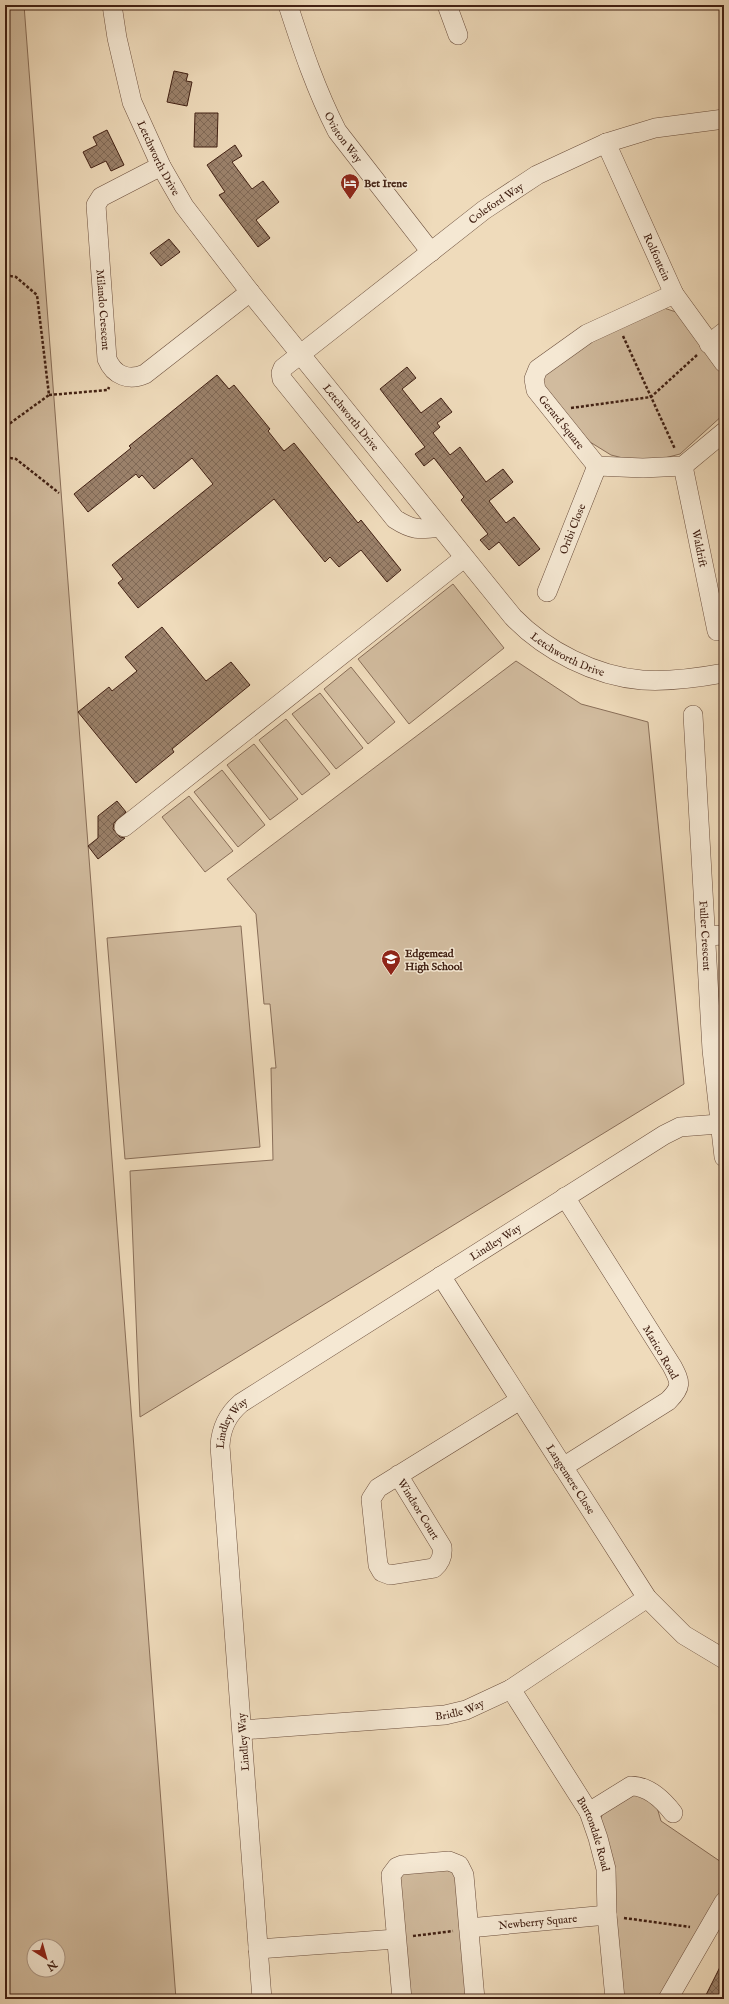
<svg xmlns="http://www.w3.org/2000/svg" width="729" height="2004" viewBox="0 0 729 2004" font-family="'IM FELL English',serif">
<defs>
<pattern id="building-cross-hatch" width="8" height="8" patternUnits="userSpaceOnUse"><rect width="8" height="8" fill="#9b816a"/><path d="M0 0l8 8M0 8l8-8" fill="none" stroke="#806956"/></pattern>
</defs>
<rect width="100%" height="100%" fill="#efdbbb"/>
<filter id="stains"><feTurbulence type="fractalNoise" baseFrequency=".005" numOctaves="4"/><feColorMatrix values="0 0 0 0 .2 0 0 0 0 .09 0 0 0 0 .02 0 0 0 .5 -.17"/></filter>
<radialGradient id="worn" r=".72"><stop offset=".6" stop-color="#630" stop-opacity="0"/><stop offset="1" stop-color="#630" stop-opacity=".3"/></radialGradient>
<!-- park -->
<path fill="#d1bb9e" stroke="#896e58" fill-rule="evenodd" d="M5,5H24L176,1999H5ZM34,1946H58V1970H34Z
M664,308L676,312L724,375V414L680,454L657,460L623,458L611,455L590,442L546,391L543,380L547,372L602,335Z
M453,584L504,648L409,724L358,659Z
M516,661L581,704L648,722L684,1084L140,1417L130,1171L273,1160L271,1068H276L270,1004H264L256,914L227,879Z
M351,667L395,722L368,744L324,689Z
M320,693L363,748L336,769L292,714Z
M286,719L330,774L302,795L259,740Z
M254,744L298,799L270,820L227,765Z
M222,770L265,825L238,847L194,792Z
M189,796L233,851L205,872L162,817Z
M241,926L260,1147L125,1159L107,938Z
M633,1793L656,1804L661,1821L724,1864V1886L660,1999H621L600,1820L603,1813Z
M448,1867L456,1871L469,1999H407L399,1877L401,1874Z"/>
<!-- building -->
<path fill="url(#building-cross-hatch)" stroke="#412013" d="M174,71L188,74L186,81L192,82L187,106L167,102Z
M195,113H218L217,147H194Z
M107,130L124,165L111,171L106,161L91,168L83,152L97,145L93,137Z
M235,145L242,156L232,162L252,189L263,181L279,202L256,220L270,238L258,247L219,195L225,192L207,165Z
M169,239L180,252L161,266L150,253Z
M407,367L416,378L402,389L421,413L441,398L452,412L437,423L440,427L433,433L450,455L460,447L486,482L503,469L513,482L489,501L506,523L514,517L540,549L519,566L499,542L489,550L480,540L488,534L461,500L464,497L434,458L424,466L415,454L425,447L380,389Z
M217,375L229,389L234,385L270,429L268,431L284,451L294,443L358,523L361,520L401,570L387,582L361,550L339,567L330,557L325,562L274,499L138,608L118,583L123,579L112,565L213,484L192,458L154,489L142,475L139,478L136,474L88,512L74,494L131,448L129,446Z
M162,627L206,681L231,662L250,685L172,749L174,752L136,783L78,712L109,687L112,691L137,671L125,657Z
M117,801L126,812L114,823L113,829L120,837L125,838L98,859L88,846L98,838V816Z
M724,1959V1999H704Z"/>
<g fill="none" stroke-linecap="round" stroke-linejoin="round">
<!-- minor casing -->
<g stroke="#6c4f3d" stroke-width="20">
<g id="minor">
<path id="s1" d="M112,5L117,38L132,102L161,166L184,206L250,292L513,617C546,651 595,676 642,680C670,682 697,678 724,673"/>
<path id="s2" d="M288,5C302,48 316,90 337,131L431,252"/>
<path d="M447,5L458,35"/>
<path id="s3" d="M606,143L674,294L724,363"/>
<path id="s4" d="M161,166L101,197L96,205L107,359C114,376 129,381 145,374L250,292"/>
<path id="s5" d="M674,294L587,334L538,369L534,379L536,390L597,466L643,468L683,466L724,432"/>
<path d="M709,344L724,332"/>
<path id="s6" d="M683,466L717,631"/>
<path id="s7" d="M439,527C419,530 412,530 395,519L282,379L281,373L283,368L484,210L537,175L606,143L655,128L724,119"/>
<path id="s8" d="M547,592L597,466"/>
<path id="s9" d="M693,715L712,1050L724,1157"/>
<path d="M124,827L464,558"/>
<path d="M706,936L724,935"/>
<path id="s10" d="M441,1276L647,1598L684,1635L724,1659"/>
<path d="M563,1467L668,1401C682,1387 681,1383 672,1366L565,1197"/>
<path id="s11" d="M398,1475L442,1547C443,1556 441,1562 434,1568L390,1575L382,1572L378,1565L371,1499L378,1488L520,1400"/>
<path id="s12" d="M511,1689L589,1812L598,1838L606,1869L607,1915L615,1999"/>
<path id="s13" d="M242,1730L445,1715L466,1710L511,1689L647,1598"/>
<path d="M589,1812L631,1786C648,1786 663,1800 673,1813"/>
<path id="s14" d="M469,1928L607,1915"/>
<path d="M258,1949L396,1939"/>
<path id="s15" d="M262,1999L220,1446C221,1428 227,1415 241,1403L664,1135L680,1127L719,1124"/>
<path d="M402,1999L391,1875L397,1867L402,1865L449,1861L459,1865L464,1875L475,1999"/>
<path d="M668,1999L724,1902"/>
</g>
</g>
<!-- path -->
<path stroke="#412013" stroke-width="2.5" stroke-dasharray="3 2" stroke-linecap="butt" d="M5,275L16,277L37,295L49,395L5,427
M623,336L675,449
M49,395L108,390L109,387
M571,408L651,397L697,355
M5,457L16,459L59,493
M624,1918L690,1927
M413,1936L453,1931"/>
<!-- minor -->
<use href="#minor" stroke="#f5e8d3" stroke-width="19"/>
</g>
<!-- icons -->
<defs>
<g id="hotel-pin" transform="scale(1)"><path d="M0 17L-7.5 6A9.5 9.5 0 1 1 7.5 6Z" fill="#8f2418" stroke="#f5e8d3"/><path d="M-6-4.5h1.5V1H6V5H4.5V3h-9V5H-6ZM-4 0a1.8 1.8 0 1 1 3.6 0ZM.5 0V-2.5h3Q6-2.5 6 0Z" fill="#fff"/></g>
<g id="school-pin" transform="scale(1)"><path d="M0 17L-7.5 6A9.5 9.5 0 1 1 7.5 6Z" fill="#8f2418" stroke="#f5e8d3"/><path d="M0-5L7-2L0 1L-7-2ZM-4 1L0 2.5L4 1V4Q0 6-4 4Z" fill="#fff"/></g>
</defs>
<g fill-rule="evenodd">
<use href="#hotel-pin" x="350" y="183"/>
<use href="#school-pin" x="391" y="959"/>
</g>
<g text-anchor="middle" stroke-width="3" stroke-linejoin="round" paint-order="stroke">
<!-- street labels -->
<g font-size="11" fill="#412013" stroke="#f5e8d3">
<text dy="4" stroke="none"><textPath href="#s2" startOffset="144">Oviston Way</textPath></text>
<text dy="4" stroke="none"><textPath href="#s1" startOffset="161">Letchworth Drive</textPath></text>
<text dy="4" stroke="none"><textPath href="#s7" startOffset="507">Coleford Way</textPath></text>
<text dy="4" stroke="none"><textPath href="#s3" startOffset="125">Rolfontein</textPath></text>
<text dy="4" stroke="none"><textPath href="#s4" startOffset="182">Milando Crescent</textPath></text>
<text dy="4" stroke="none"><textPath href="#s1" startOffset="485">Letchworth Drive</textPath></text>
<text dy="4" stroke="none"><textPath href="#s5" startOffset="219">Gerard Square</textPath></text>
<text dy="4" stroke="none"><textPath href="#s8" startOffset="68">Oribi Close</textPath></text>
<text dy="4" stroke="none"><textPath href="#s6" startOffset="84">Waldrift</textPath></text>
<text dy="4" stroke="none"><textPath href="#s1" startOffset="809">Letchworth Drive</textPath></text>
<text dy="4" stroke="none"><textPath href="#s9" startOffset="221">Fuller Crescent</textPath></text>
<text dy="4" stroke="none"><textPath href="#s15" startOffset="905">Lindley Way</textPath></text>
<text transform="translate(661 1352) rotate(60)" y="4">Marico Road</text>
<text dy="4" stroke="none"><textPath href="#s15" startOffset="581">Lindley Way</textPath></text>
<text dy="4" stroke="none"><textPath href="#s10" startOffset="241">Langemere Close</textPath></text>
<text dy="4" stroke="none"><textPath href="#s11" startOffset="40">Windsor Court</textPath></text>
<text dy="4" stroke="none"><textPath href="#s13" startOffset="219">Bridle Way</textPath></text>
<text transform="translate(243 1742) rotate(-94)" y="4">Lindley Way</text>
<text dy="4" stroke="none"><textPath href="#s12" startOffset="168">Burtondale Road</textPath></text>
<text dy="4" stroke="none"><textPath href="#s14" startOffset="69">Newberry Square</textPath></text>
</g>
<!-- poi labels -->
<g font-size="11" font-weight="bold" fill="#412013" stroke="#f5e8d3" text-anchor="start">
<text x="364" y="187">Bet Irene</text>
<text x="405" y="957">Edgemead<tspan x="405" dy="13">High School</tspan></text>
</g>
</g>
<!-- margin -->
<rect width="729" height="2004" fill="none" stroke="#efdbbb" stroke-width="20"/>
<rect x="6" y="6" width="717" height="1992" fill="none" stroke="#412013" stroke-width="2"/>
<rect x="10" y="10" width="709" height="1984" fill="none" stroke="#412013"/>
<!-- north arrow -->
<g transform="translate(46 1958) rotate(143)"><circle r="19" fill="#f5e8d3" stroke="#ad9886"/>
<path d="M0-3L7 15L0 10L-7 15Z" fill="#8f2418"/>
<text y="-6" font-size="11" font-weight="bold" text-anchor="middle" fill="#412013">N</text>
</g>
<rect width="100%" height="100%" filter="url(#stains)"/>
<rect width="100%" height="100%" fill="url(#worn)"/>
</svg>
